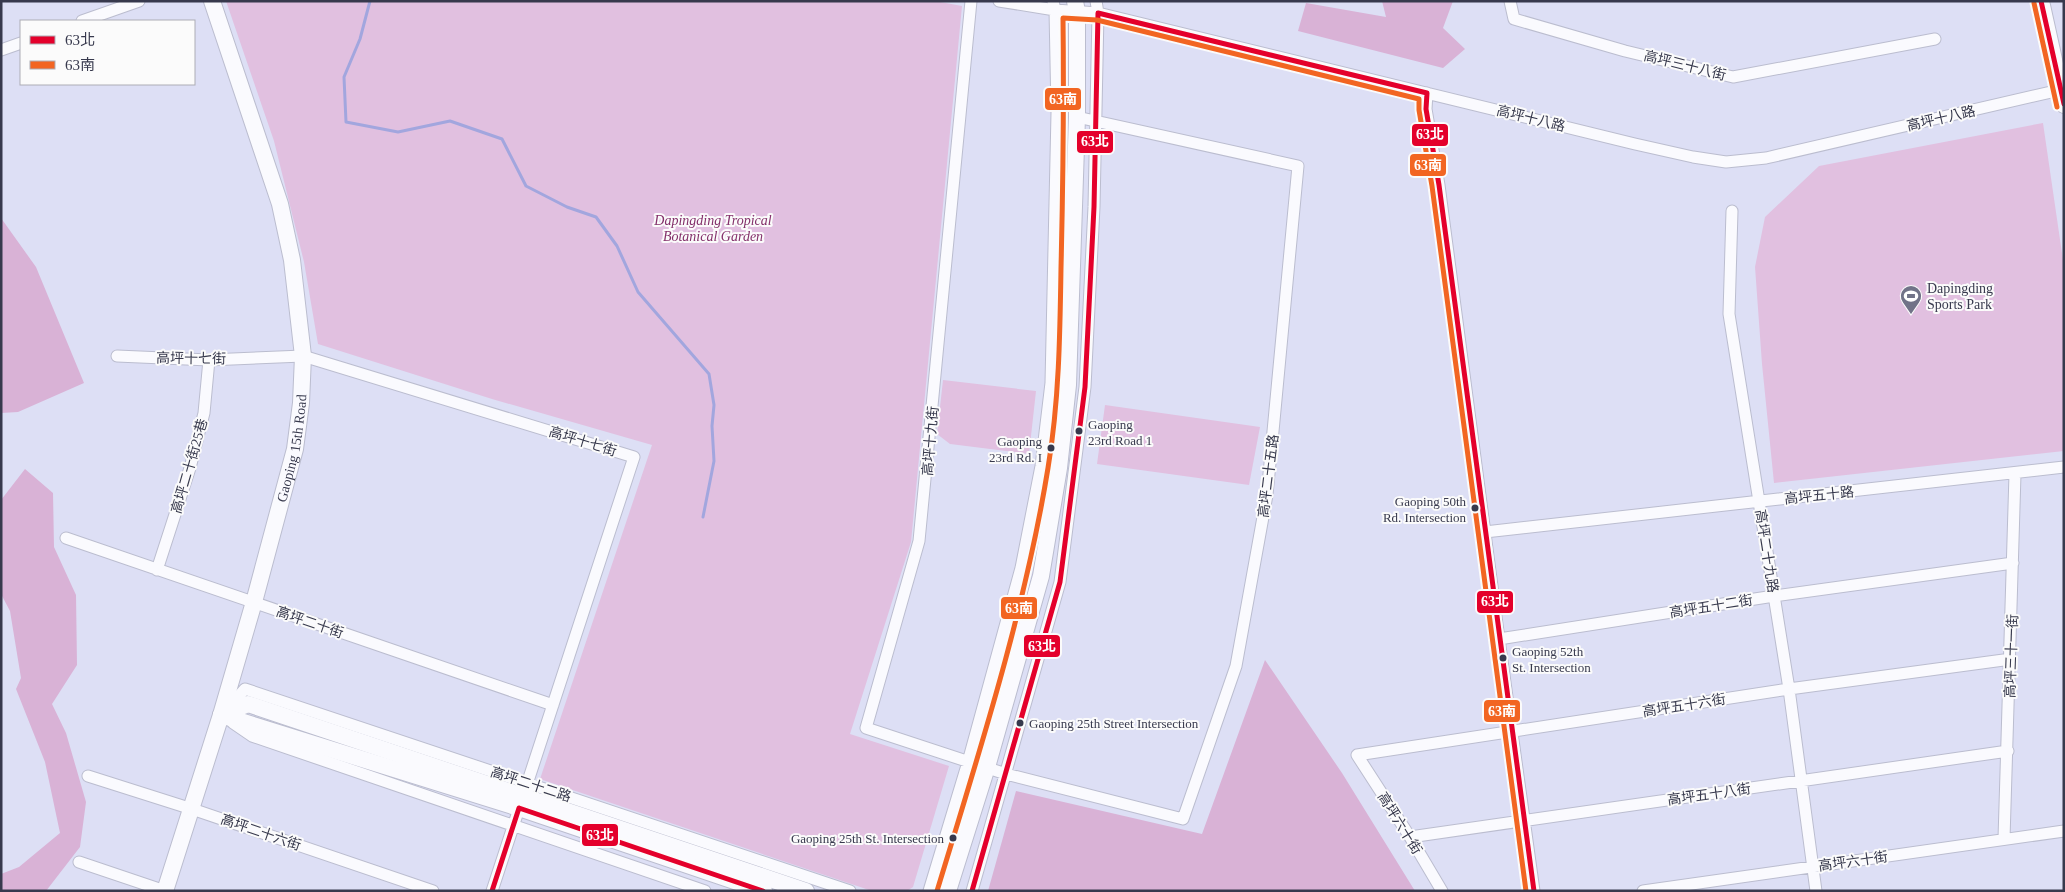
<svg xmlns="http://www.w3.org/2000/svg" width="2065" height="892" viewBox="0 0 2065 892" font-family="'Times New Roman','Noto Sans TC',serif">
<rect width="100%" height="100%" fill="#dddff5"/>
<!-- green -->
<path fill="#e1c0e0" d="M226,1H935L962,6L911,542L850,734L949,766L913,887L907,891H872L540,779L652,445L492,399L318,344L304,262L274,141Z
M2043,123L2064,267V451L1774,483L1762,364L1755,267L1765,217L1819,166Z
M943,380L1036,391L1029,454L950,444L937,434Z
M1105,405L1260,427L1249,485L1097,464Z"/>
<!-- forest -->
<path fill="#d9b2d6" d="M1382,1H1453L1443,28L1465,49L1443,68L1298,31L1306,3L1386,17Z
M1,218L36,267L84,383L18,412L1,413Z
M25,469L53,493L54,547L76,595L77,665L52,704L66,733L86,802L80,847L46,891H1V874L19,867L60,833L45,762L16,689L21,678L10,611L1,594V500Z
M1265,660L1342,773L1415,891H988L1016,791L1202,834Z"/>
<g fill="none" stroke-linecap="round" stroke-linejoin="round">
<!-- stream -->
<path stroke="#a2a6de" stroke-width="3" d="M370,1L360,39L344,77L346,122L398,132L450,121L502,139L526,186L567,207L596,217L617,246L638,292L709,374L714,405L712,426L714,461L703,517"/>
<!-- street casing -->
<g stroke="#bbbdcf" stroke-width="13">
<path id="street" d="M971,1L919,541L866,728L1006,774L1183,819L1236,666L1267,495L1298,166L1077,117
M999,1L1055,10L1098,13L1635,144L1693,157L1726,162L1766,158L2064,89
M1510,1L1514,19L1625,51L1733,77L1935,39
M82,21L139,1
M1,50L21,43
M1427,93L1426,109L1439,185L1499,639L1534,891
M1732,211L1729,314L1789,689L1816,891
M117,356L209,360L303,356L634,457L492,891
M1485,532L2064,467
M66,538L553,705
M157,570L190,468L204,413L209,360
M1499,639L1774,596L2013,563
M224,712L245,689L850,891
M233,723L252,736L705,891
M88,776L192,809L433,891
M1410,837L2008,751
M2004,839L2015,474
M79,862L165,891
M929,891L968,762L1021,568L1041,466L1051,383L1057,113L1055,10L1053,1
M972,891L1060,582L1085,387L1094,207L1098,13L1096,1
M1442,891L1410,837L1357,755L1789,689L2011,659
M1643,891L2064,831"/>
</g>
<!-- secondary casing -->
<g stroke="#bbbdcf" stroke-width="18">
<g id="secondary">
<path d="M2041,1L2064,105"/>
<path d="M221,715L248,704L806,891"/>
<path d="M221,715L519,808L764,891"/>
<path id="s1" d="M165,891L221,715L254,602L295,449L301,403L303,356L292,260L280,204L212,1"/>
<path d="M948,891L987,767L1041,576L1059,468L1068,385L1077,117V12L1075,1"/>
</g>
</g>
<!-- street -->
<use href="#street" stroke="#fafafe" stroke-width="11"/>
<!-- secondary -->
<use href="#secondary" stroke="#fafafe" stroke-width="16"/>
<!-- bus-1 casing -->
<g stroke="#fbfbfb" stroke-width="9">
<path id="bus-1" d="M2041,1L2064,104
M492,891L519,808L763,891
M972,891L1060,582L1085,387L1094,207L1098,13L1427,93L1426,109L1439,185L1534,891"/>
</g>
<!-- bus-2 casing -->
<g stroke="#fbfbfb" stroke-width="9">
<path id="bus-2" d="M2034,3L2057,107
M937,891C979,753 1025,610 1048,468C1059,402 1060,335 1061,268C1063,185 1064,101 1063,18L1097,20L1419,99V110L1432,186L1526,891"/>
</g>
<!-- bus-1 -->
<use href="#bus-1" stroke="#e4002b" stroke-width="5"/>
<!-- bus-2 -->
<use href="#bus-2" stroke="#f26522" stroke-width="5"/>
</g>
<!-- icons -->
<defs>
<g id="stadium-pin" transform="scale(1.125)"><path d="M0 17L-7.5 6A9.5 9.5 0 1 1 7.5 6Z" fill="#717388" stroke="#fbfbfb"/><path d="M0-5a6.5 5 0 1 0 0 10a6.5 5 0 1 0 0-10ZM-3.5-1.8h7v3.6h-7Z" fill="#fff"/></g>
</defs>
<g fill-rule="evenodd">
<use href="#stadium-pin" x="1911" y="296"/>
</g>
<!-- markers -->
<g fill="#37394d" stroke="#fbfbfb" stroke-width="2">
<circle cx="1079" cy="431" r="4.5"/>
<circle cx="1051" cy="448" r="4.5"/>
<circle cx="1475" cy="508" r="4.5"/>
<circle cx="1503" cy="658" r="4.5"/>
<circle cx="1020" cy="723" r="4.5"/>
<circle cx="953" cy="838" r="4.5"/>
</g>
<g text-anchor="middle" stroke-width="4" stroke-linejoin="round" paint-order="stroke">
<!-- bus labels -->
<g font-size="13" fill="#37394d" stroke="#fbfbfb" text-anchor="start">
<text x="1088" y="429">Gaoping<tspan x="1088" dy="16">23rd Road 1</tspan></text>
<text x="1042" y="446" text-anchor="end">Gaoping<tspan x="1042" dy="16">23rd Rd. I</tspan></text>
<text x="1466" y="506" text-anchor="end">Gaoping 50th<tspan x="1466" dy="16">Rd. Intersection</tspan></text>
<text x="1512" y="656">Gaoping 52th<tspan x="1512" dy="16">St. Intersection</tspan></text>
<text x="1029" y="728">Gaoping 25th Street Intersection</text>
<text x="944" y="843" text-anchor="end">Gaoping 25th St. Intersection</text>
</g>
<!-- street labels -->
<g font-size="14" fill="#37394d" stroke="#fbfbfb">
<text transform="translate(1685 65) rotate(14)" y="5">高坪三十八街</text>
<text transform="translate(1531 118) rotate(14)" y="5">高坪十八路</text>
<text transform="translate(1941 118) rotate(-13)" y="5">高坪十八路</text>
<text transform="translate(191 358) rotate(1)" y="5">高坪十七街</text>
<text transform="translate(583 441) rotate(17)" y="5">高坪十七街</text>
<text transform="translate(930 441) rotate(-85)" y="5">高坪十九街</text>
<text dy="5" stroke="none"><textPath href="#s1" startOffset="461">Gaoping 15th Road</textPath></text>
<text transform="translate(189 466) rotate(-74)" y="5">高坪二十街25巷</text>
<text transform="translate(1268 476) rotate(-83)" y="5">高坪二十五路</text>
<text transform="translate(1819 495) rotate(-6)" y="5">高坪五十路</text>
<text transform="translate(1767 551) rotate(81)" y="5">高坪二十九路</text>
<text transform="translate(1711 606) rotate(-9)" y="5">高坪五十二街</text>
<text transform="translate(310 622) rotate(19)" y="5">高坪二十街</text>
<text transform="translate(2011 656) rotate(-88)" y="5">高坪三十一街</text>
<text transform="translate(1684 705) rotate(-9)" y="5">高坪五十六街</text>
<text transform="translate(531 784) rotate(18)" y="5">高坪二十二路</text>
<text transform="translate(1709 794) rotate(-8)" y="5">高坪五十八街</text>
<text transform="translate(1400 823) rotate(58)" y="5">高坪六十街</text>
<text transform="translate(261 832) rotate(19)" y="5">高坪二十六街</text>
<text transform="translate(1853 861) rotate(-8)" y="5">高坪六十街</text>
</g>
<!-- park labels -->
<g font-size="14" font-style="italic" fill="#84316b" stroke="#fbfbfb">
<text x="713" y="225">Dapingding Tropical<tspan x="713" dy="16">Botanical Garden</tspan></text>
</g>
<!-- poi labels -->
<g font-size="14" fill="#37394d" stroke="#fbfbfb" text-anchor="start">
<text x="1927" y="293">Dapingding<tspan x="1927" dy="16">Sports Park</tspan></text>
</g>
</g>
<g stroke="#fbfbfb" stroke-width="2">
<rect x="1044" y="87" width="38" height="24" rx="5" fill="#f26522"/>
<rect x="1411" y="123" width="38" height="24" rx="5" fill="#e4002b"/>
<rect x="1076" y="130" width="38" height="24" rx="5" fill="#e4002b"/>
<rect x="1409" y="153" width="38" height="24" rx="5" fill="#f26522"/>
<rect x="1476" y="590" width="38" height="24" rx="5" fill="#e4002b"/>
<rect x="1000" y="596" width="38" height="24" rx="5" fill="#f26522"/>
<rect x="1023" y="634" width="38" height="24" rx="5" fill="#e4002b"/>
<rect x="1483" y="699" width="38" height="24" rx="5" fill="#f26522"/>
<rect x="581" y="823" width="38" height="24" rx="5" fill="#e4002b"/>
</g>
<g font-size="14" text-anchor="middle" font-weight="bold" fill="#fff">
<text x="1063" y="104">63南</text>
<text x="1430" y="139">63北</text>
<text x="1095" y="146">63北</text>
<text x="1428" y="170">63南</text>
<text x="1495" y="606">63北</text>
<text x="1019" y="613">63南</text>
<text x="1042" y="651">63北</text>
<text x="1502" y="716">63南</text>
<text x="600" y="840">63北</text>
</g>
<!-- border -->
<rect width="2065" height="892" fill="none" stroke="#37394d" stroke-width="5"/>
<!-- legend -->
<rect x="20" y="20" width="175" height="65" fill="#fbfbfb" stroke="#adadb5"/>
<rect x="30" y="36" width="25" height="8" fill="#e4002b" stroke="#adadb5"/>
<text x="65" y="45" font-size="15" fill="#37394d">63北</text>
<rect x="30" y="61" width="25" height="8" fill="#f26522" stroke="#adadb5"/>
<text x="65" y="70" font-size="15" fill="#37394d">63南</text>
</svg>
